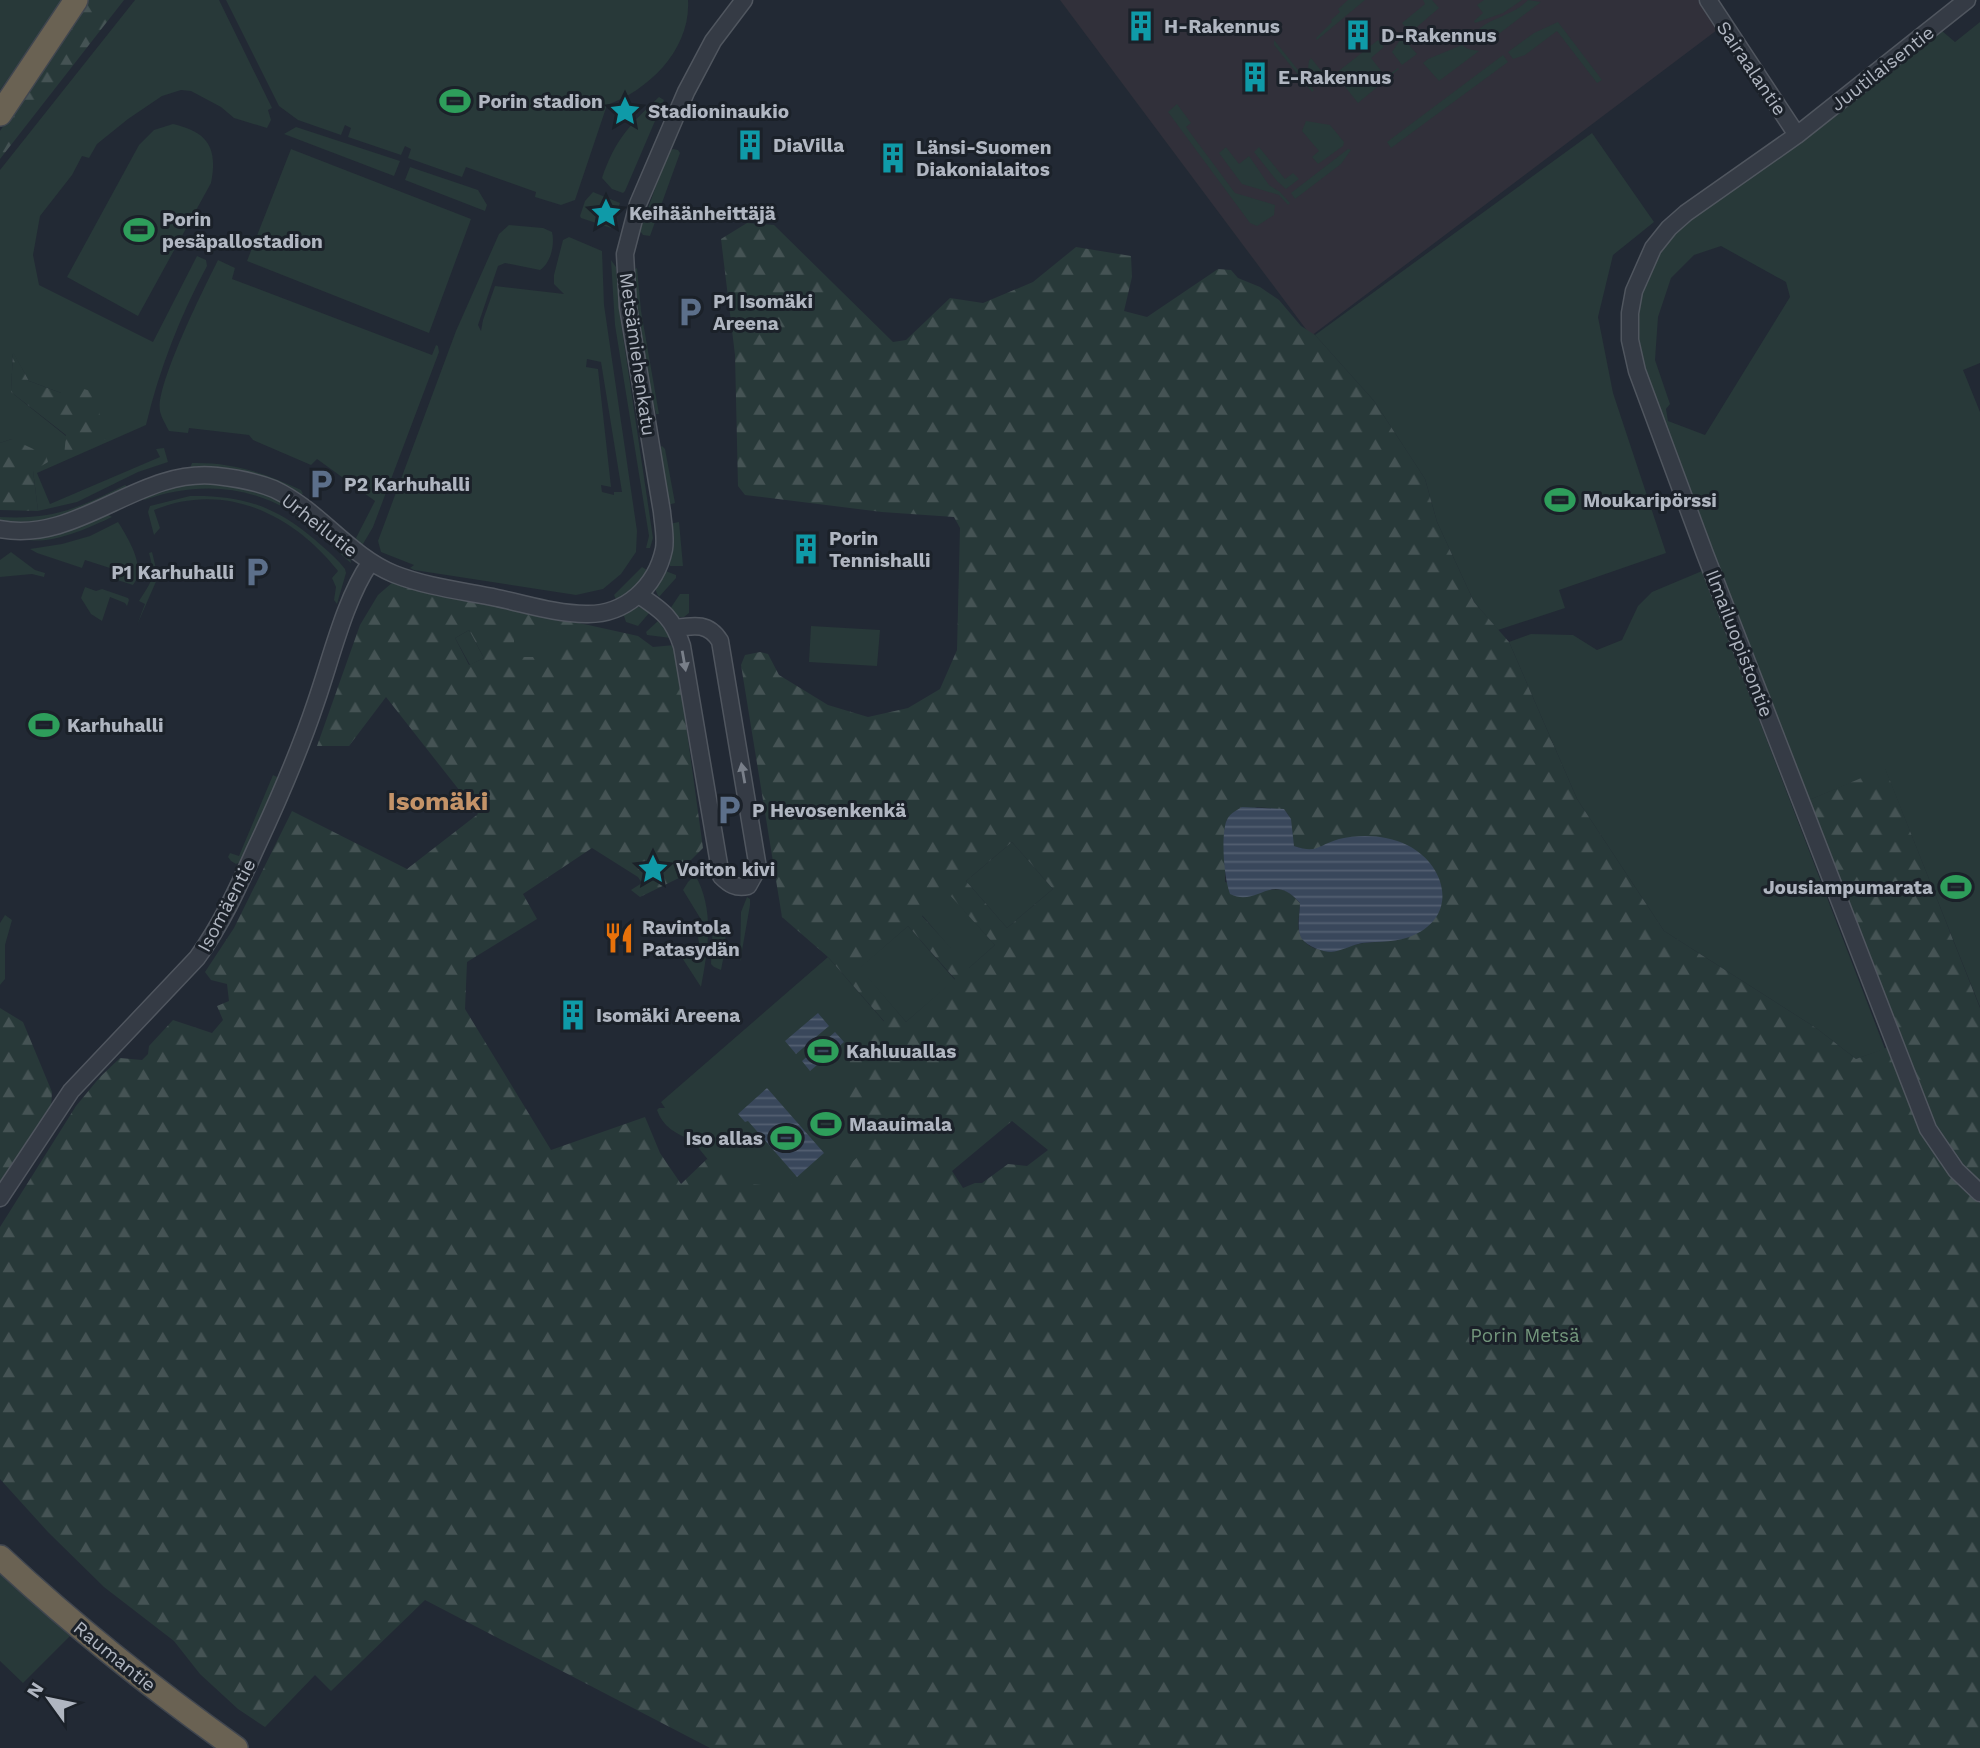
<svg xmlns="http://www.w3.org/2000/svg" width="1980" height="1748" viewBox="0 0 1980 1748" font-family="'Work Sans',sans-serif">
<defs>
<pattern id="forest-firs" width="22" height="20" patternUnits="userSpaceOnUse" patternTransform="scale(1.75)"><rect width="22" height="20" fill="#283939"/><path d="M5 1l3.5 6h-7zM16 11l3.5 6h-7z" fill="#455354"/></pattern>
<pattern id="water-rules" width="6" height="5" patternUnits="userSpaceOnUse" patternTransform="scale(1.75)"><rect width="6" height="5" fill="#39475b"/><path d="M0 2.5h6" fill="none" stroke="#535f71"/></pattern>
</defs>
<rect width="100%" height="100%" fill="#222934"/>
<!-- medical -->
<path fill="#31303a" d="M1060,0H1705L1721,27L1311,336Z"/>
<!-- green -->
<path fill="#283939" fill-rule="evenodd" d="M0,0H63L0,90Z
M135,0H219L272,108L268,110L271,120L267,128L234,118L221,107L191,91L181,90L162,96L128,119L97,144L89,158L82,156L72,175L40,216L33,255L39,285L153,342L197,256L206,260L207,266C180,316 159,370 146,425L37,473L50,504L160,457L156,449L164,448L168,462L138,472L77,502L38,511L33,471L12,439L0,443V170ZM13,353L29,381L61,393L106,439L66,436L11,392Z
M226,0H688C691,49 649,90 607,105L575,200L561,205L535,197L536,192L466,167L462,177L408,158L411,149L405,146L401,155L348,137L351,128L345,125L341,135L298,120L279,106Z
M1348,0H1365L1317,40L1316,38L1332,22L1331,20L1340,12L1338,9Z
M1423,0H1432L1439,8L1410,33L1402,23L1425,4Z
M1484,0H1522L1503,13L1475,23L1474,21L1483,13L1477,5Z
M1528,0L1541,2L1492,39L1479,29C1493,17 1514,15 1528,0Z
M1558,22L1602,80L1597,83L1557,31L1525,55L1513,59L1508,52L1534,33Z
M1980,22V363L1963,370L1980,412V1007L1885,769L1802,803L1630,340L1653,248L1935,25L1955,42ZM1721,246L1786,282L1790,297L1705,435L1668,421L1666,409L1670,404L1655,360L1658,317L1671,278L1694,255Z
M1402,37L1417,54L1402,65L1392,52Z
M1274,40L1314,90L1312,92L1274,45Z
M1378,40L1384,47L1371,58L1386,77L1398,68L1399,69L1358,103L1335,74Z
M1462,45L1468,49L1479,51L1439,81L1423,63L1428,59Z
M1503,55L1508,62L1391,148L1387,142Z
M1311,58L1327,78L1320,84L1308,69L1309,61Z
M659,97L664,100L625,191L623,193L612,189L602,178C615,140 630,124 659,97Z
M1177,104L1191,123L1186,127L1235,193L1275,205L1274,215L1257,226L1250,223L1168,112Z
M1306,121L1330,125L1344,142L1343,146L1318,164L1312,157L1319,151L1302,131Z
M173,124C208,132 218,148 211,183L138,316L67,277L139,145L154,130Z
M296,127L400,161L394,176L284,134Z
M1592,133L1654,222L1613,255L1598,317L1613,393L1666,553L1559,590L1565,608L1498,630L1474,602L1437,522L1425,479L1374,401L1315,335Z
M1226,147L1239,164L1249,156L1269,185L1280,192L1290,203L1288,205L1279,195L1242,184L1219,153Z
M1259,147L1285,179L1293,173L1299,179L1286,189L1277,181L1254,152Z
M291,149L471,219L429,333L247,261Z
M673,149L678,150L680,153L650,236L643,235L640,231L668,152Z
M1348,149L1351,150L1341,164L1295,199L1291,193Z
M410,167L478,190L487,205L485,211L405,180Z
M593,192L620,203L611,228L581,218L580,216L585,201Z
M509,225L543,228L552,232C555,244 551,263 540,270L505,263L498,266L478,325L481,331L483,320L495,286L564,294L554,284V275L563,240L569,237L602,251L604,305L637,531L636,552L621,574L603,589L576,595L414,570L410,568L414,565L381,552L378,541L456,331L499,234ZM587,359L601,362L622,492H614V495L602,492L601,485L611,487L598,369L586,367Z
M218,260L235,268L232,279L432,355L436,345L438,346L439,352L373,527L363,544L359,545L356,538L375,501L317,459L311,465L253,440L249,435L189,428L188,433L169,431C166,425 161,417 160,411C155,386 205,286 218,260Z
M611,260L616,267L620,316L653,538L650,548H646L649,536L615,325Z
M637,268L641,311L659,414H656L652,397L647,396L634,310L633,270Z
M662,446L665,449L675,503L668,505L658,448Z
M192,463C232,462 265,473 301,490L303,494L299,495L192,470L190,468Z
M198,483C273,486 297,508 350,556L351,563C334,549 320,533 303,520C255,484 198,481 144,500L142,496L177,486Z
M125,485L128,487C80,513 56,525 0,521V517C53,520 79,508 125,485Z
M190,496C246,495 280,508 322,546C330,553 338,560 345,569L346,573L337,604L334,600L336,587L332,578L338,571C293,514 225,481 154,510L160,528L154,535L148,512L150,506Z
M107,514L112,517C89,528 49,546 24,539L71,530Z
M118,522C128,538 147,568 133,585L111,578L113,569L85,560L82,568L37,553L30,549L62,544L90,536Z
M679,522L683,566H670L668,560L669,524Z
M11,552L35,570L45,573L44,577L32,574L0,577V560Z
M152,552L158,577L137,625L145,604L139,601C152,581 156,578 149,553Z
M642,567L647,570L640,583L617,602L614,595Z
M663,570L676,575V578L659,597C652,586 656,580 663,570Z
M1702,571L1885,1049L1856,1059L1816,1028L1664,931L1577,799L1509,642L1531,634L1573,635L1597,650L1622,640L1638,606L1652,592Z
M85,587L96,591L102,589L128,598L129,600L127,606L125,603L110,597L102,621L91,614L81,598Z
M680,594H689V613L684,617H678L670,609Z
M630,607H639L650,612L638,626L626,622L622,610Z
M658,621L671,638L647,635L646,632Z
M811,626L880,630L877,666L809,662Z
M469,630L484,658L470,665L455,638Z
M514,631L558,632V657H513Z
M273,775L281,779L243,861L236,864L231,861L228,857L230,853L239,856Z
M1012,842L1053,889L1007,928L966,881Z
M695,875C715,909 708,950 701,987L679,953L687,948L691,954L700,949L698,937L708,931L683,890L688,882Z
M948,892L995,945L968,969L922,915Z
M747,897L750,899V905L740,962L741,912Z
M5,915L12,920L5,945V979L0,985V923Z
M715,921L724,922L726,944L721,970L714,967L711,964L713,923Z
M908,926L955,980L906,1022L859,968Z
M828,957L987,1140L812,1288L692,1140C676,1134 663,1127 657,1110L659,1108H665L661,1102Z
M0,1574L70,1636L23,1683L0,1661Z"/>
<!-- forest -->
<path fill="url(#forest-firs)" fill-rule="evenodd" d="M89,0H124L0,159V131Z
M747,223L774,225L893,342L906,340L950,298L983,303L1033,282L1076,247L1131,256L1132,277L1124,311L1147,317L1218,269L1231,270L1238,278L1260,287L1279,300L1301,326L1315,335L1374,401L1412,459L1425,479L1437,522L1474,602L1509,642L1577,799L1664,931L1816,1028L1856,1059L1894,1045L1802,803L1885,768L1980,1008V1748H710L425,1600L331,1691L315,1675L265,1727L238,1709L200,1674L174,1641L104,1587L48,1532L0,1479V1227L76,1106L100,1077L120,1058L142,1060L148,1054L149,1046L173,1020L212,1033L223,1020L217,1006L229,1001L227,984L211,980L205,972L234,928L292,811L407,869L478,814L386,697L349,746H317L360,625L378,595L393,582L638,636L653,647L675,645L703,848L686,865L679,878L640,897L631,890L642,883L638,877L592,848L523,894L537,919L467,962L465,1009L551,1150L645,1117L660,1153L681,1184L707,1159L726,1168L739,1183L784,1187L789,1182L806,1201L859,1156L843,1136L845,1069L857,1043L884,1021L828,957L782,917L741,665L745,655L760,652L768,654L779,675L828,705L868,717L908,708L940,689L957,650L960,528L954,517L882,512L745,495L738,486L735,355L721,239ZM469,630L484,658L469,665L455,638ZM514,632H558V657H514ZM1257,807C1302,811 1284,812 1294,846L1309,851L1319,848L1398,940C1386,941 1375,942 1364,943C1343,946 1309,962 1299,931C1297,924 1300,911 1300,903C1282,883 1281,892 1259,889C1248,888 1236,885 1225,882L1226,821ZM1012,842L1053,889L1007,928L966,881ZM948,893L995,945L969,968L922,916ZM908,926L955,979L906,1022L860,968ZM1012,1121L1048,1150L1027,1166L1008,1164L982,1183H975L963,1188L952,1171Z
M13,352L29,381L61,393L67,384L94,392L106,439L64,457L66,435L11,392Z
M12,439L46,455L48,462L33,471L38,511L0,510V443Z
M0,1008L23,1022L52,1092L51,1108L0,1183Z"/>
<!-- water -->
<path fill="url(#water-rules)" d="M1242,807L1284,809L1291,819L1294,846C1318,854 1318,845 1339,839C1361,834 1387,835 1407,845C1446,864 1459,915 1414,935C1398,943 1379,941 1362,943C1352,945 1341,951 1331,952C1323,952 1307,946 1302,939C1296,931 1300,913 1300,903C1271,870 1258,908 1230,894C1224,878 1221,839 1226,822C1229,814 1235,811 1242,807Z
M818,1013L829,1026L796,1054L785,1041Z
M835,1032L844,1042L810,1071L802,1061Z
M767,1088L824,1153L797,1177L748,1121L745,1122L738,1114Z"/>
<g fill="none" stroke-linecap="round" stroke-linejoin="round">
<!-- minor casing -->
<g stroke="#50565f" stroke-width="19">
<path id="minor" d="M1708,0L1797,135
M1967,0L1797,135L1686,213L1669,228L1653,248L1634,291L1630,313V340L1637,371L1705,554L1928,1129L1956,1170L1980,1193
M0,529C79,544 139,467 217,476C235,478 257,482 274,489C319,510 348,555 394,574C427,587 463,591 497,598C526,604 557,614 586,614C625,615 656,587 664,549C666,537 663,524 662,512L628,307L625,254L638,204L686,92L713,41L744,0
M639,595C663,611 673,618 682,646L721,876C729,884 736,889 748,886L758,868L720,641C709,623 695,625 676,628
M0,1198L71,1091L197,958C221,925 238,888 255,850C278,801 299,753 316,702C331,659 345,599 370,563"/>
</g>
<!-- highway casing -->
<g stroke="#40464f" stroke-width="26">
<path id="highway" d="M0,114L76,0
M0,1557C74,1626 153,1689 236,1748"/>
</g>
<!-- minor -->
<use href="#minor" stroke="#353b45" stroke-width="16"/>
<!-- highway -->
<use href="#highway" stroke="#6a6253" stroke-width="23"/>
</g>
<!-- one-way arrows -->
<defs><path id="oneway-solid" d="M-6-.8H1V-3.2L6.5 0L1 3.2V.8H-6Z" transform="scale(1.75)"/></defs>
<g fill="#797f89">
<use href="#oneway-solid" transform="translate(684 661) rotate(80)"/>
<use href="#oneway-solid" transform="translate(743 773) rotate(-100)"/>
</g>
<!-- icons -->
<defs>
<g id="building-bare" transform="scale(2.415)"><path d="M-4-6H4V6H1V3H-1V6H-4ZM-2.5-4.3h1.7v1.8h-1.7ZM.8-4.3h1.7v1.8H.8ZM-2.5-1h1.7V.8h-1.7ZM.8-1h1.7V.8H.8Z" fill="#0f9aa8" stroke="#1b2129" stroke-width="2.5" paint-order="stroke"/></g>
<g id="stadium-bare" transform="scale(2.415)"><path d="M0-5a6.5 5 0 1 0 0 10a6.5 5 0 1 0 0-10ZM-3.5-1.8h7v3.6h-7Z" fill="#2e9e5b" stroke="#1b2129" stroke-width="2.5" paint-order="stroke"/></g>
<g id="sight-bare" transform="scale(2.415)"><path d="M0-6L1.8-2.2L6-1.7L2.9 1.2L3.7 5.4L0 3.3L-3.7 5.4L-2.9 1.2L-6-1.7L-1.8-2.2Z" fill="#0f9aa8" stroke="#1b2129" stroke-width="2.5" paint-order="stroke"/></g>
<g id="parking-bare" transform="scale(2.415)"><path d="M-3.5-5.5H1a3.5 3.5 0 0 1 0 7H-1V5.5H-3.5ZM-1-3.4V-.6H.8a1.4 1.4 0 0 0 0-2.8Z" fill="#5c6f8a" stroke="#1b2129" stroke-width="2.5" paint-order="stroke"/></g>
<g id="restaurant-bare" transform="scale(2.415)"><path d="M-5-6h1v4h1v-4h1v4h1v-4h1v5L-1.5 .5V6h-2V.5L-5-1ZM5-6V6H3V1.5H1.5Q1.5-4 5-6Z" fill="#e8710a" stroke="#1b2129" stroke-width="2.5" paint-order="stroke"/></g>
</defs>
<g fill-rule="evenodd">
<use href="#building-bare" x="1141" y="26"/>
<use href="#building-bare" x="1358" y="35"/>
<use href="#building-bare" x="1255" y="77"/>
<use href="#stadium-bare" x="455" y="101"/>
<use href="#sight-bare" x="625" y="111"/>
<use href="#building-bare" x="750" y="145"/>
<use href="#building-bare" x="893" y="158"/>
<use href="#sight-bare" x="606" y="213"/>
<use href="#stadium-bare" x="139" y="230"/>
<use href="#parking-bare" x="690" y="312"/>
<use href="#parking-bare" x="321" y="484"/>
<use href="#stadium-bare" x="1560" y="500"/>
<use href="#building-bare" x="806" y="549"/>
<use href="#parking-bare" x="257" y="572"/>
<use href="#stadium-bare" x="44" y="725"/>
<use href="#parking-bare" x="729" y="810"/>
<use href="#sight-bare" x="653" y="869"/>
<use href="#stadium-bare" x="1956" y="887"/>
<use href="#restaurant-bare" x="619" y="938"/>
<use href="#building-bare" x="573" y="1015"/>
<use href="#stadium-bare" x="823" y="1051"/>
<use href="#stadium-bare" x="826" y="1124"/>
<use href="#stadium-bare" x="786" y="1138"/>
</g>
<g text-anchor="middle" stroke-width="6" stroke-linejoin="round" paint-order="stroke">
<!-- poi labels -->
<g font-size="19" font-weight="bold" fill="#b0b6c1" stroke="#1b2129" text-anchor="start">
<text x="1164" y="33">H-Rakennus</text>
<text x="1381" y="42">D-Rakennus</text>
<text x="1278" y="84">E-Rakennus</text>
<text x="478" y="108">Porin stadion</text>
<text x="648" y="118">Stadioninaukio</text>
<text x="773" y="152">DiaVilla</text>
<text x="916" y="154">Länsi-Suomen<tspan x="916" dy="22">Diakonialaitos</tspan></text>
<text x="629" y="220">Keihäänheittäjä</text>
<text x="162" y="226">Porin<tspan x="162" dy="22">pesäpallostadion</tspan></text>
<text x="713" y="308">P1 Isomäki<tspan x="713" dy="22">Areena</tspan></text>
<text x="344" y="491">P2 Karhuhalli</text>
<text x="1583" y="507">Moukaripörssi</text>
<text x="829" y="545">Porin<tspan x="829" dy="22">Tennishalli</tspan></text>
<text x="234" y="579" text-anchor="end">P1 Karhuhalli</text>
<text x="67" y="732">Karhuhalli</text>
<text x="752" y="817">P Hevosenkenkä</text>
<text x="676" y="876">Voiton kivi</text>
<text x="1933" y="894" text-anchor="end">Jousiampumarata</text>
<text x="642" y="934">Ravintola<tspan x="642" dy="22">Patasydän</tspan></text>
<text x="596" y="1022">Isomäki Areena</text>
<text x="846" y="1058">Kahluuallas</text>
<text x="849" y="1131">Maauimala</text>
<text x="763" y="1145" text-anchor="end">Iso allas</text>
</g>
<!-- street labels -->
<g font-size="19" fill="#b0b6c1" stroke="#1b2129">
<text transform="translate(1752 68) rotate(56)" y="7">Sairaalantie</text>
<text transform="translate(1882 68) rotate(-38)" y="7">Juutilaisentie</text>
<text transform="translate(638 354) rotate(82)" y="7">Metsämiehenkatu</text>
<text transform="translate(320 525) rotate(38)" y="7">Urheilutie</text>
<text transform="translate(1740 643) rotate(69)" y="7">Ilmailuopistontie</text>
<text transform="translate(226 905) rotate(-62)" y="7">Isomäentie</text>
<text transform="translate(115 1656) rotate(39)" y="7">Raumantie</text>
</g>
<!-- park labels -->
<g font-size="19" fill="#72957b" stroke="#1b2129">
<text x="1525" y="1342">Porin Metsä</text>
</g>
<!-- district labels -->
<g font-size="26" font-weight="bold" fill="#c49368" stroke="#1b2129">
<text x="438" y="810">Isomäki</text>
</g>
</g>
<!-- north arrow -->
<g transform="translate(49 1699) rotate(303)" stroke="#1b2129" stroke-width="5" paint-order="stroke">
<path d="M0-5L12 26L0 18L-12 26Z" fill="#b0b6c1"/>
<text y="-10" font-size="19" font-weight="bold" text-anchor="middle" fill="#b0b6c1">N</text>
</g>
</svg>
